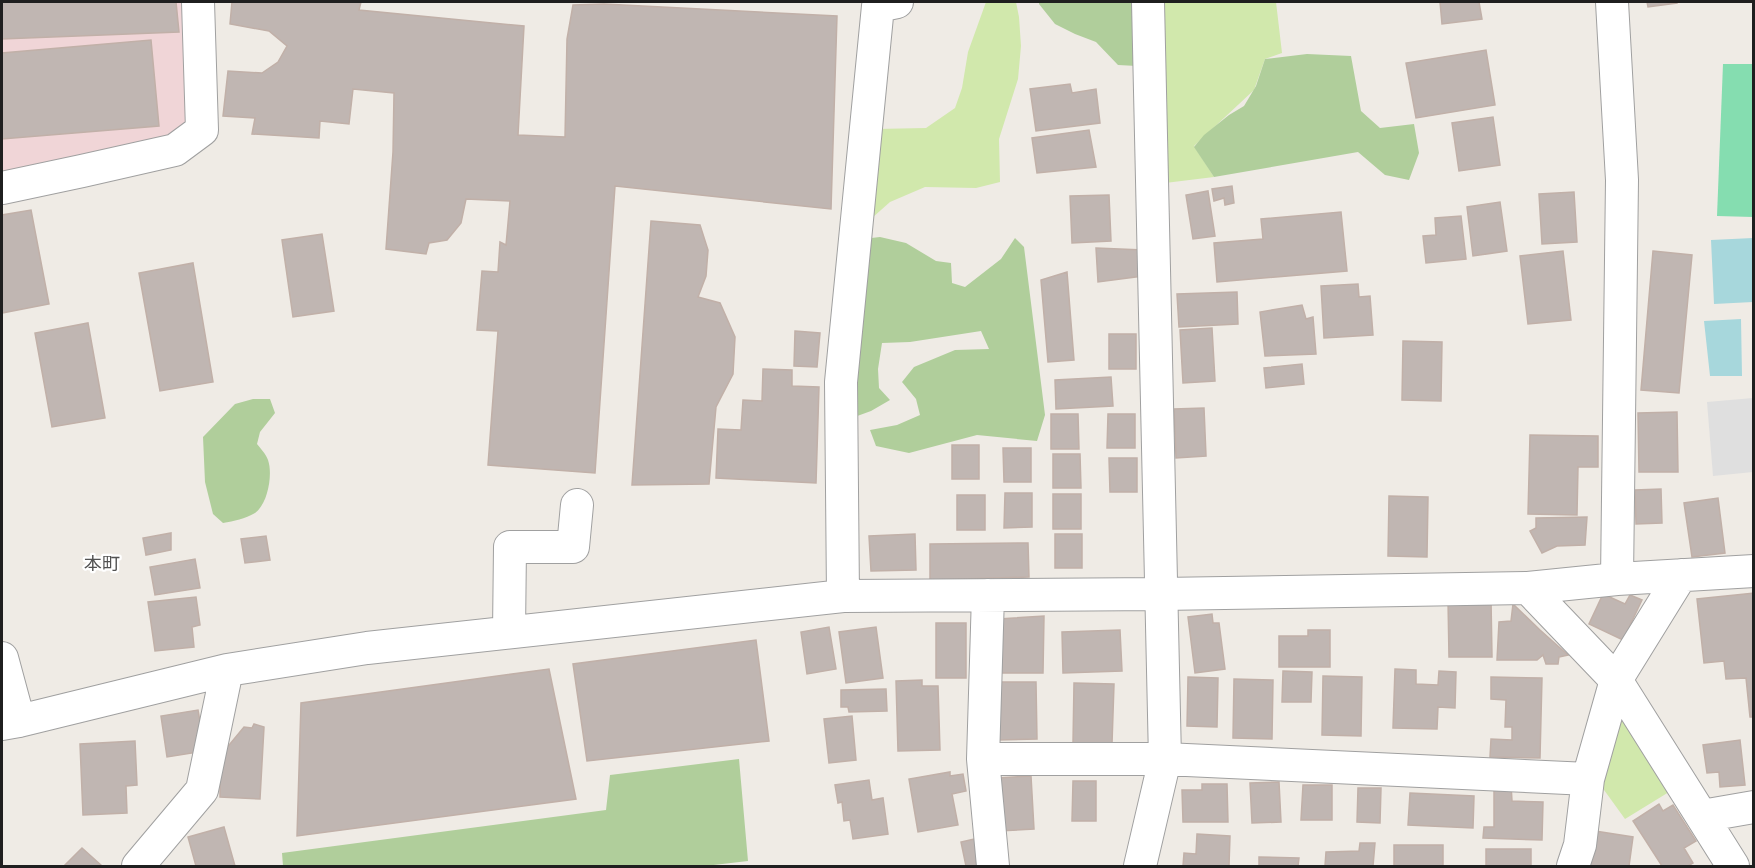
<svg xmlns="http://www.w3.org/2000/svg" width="1755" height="868" viewBox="0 0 1755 868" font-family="Karla,'Noto Sans JP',sans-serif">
<rect width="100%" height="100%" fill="#efebe5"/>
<!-- commercial -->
<path fill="#f0d5d7" d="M2,2H191L195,135L2,187Z"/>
<!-- grass -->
<path fill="#d1e8ac" d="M986,2H1016L1019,17L1021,46L1018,79L999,139L1000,182L976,188L925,187L890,202L872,218L875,129L926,128L955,108L962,88L968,52Z
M1162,2H1276L1282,53L1265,59L1254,90L1194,146L1214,177L1165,183Z
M1617,709L1669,792L1625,819L1599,783Z"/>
<!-- forest -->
<path fill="#b0ce9b" d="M1039,2H1133L1137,66L1118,65L1096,42L1075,34L1055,24L1039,4Z
M1307,54L1351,56L1361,111L1380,128L1414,124L1419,153L1409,180L1385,175L1358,152L1214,177L1194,147L1204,135L1229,115L1244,106L1256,86L1265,59Z
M880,237L906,243L936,261L951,263L952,283L965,287L1001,259L1015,238L1024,247L1045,415L1037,441L977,435L909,453L876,446L870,430L897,425L920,415L916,399L902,382L914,367L955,350L989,349L981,331L910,342L882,343L878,369L879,388L890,400L871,411L849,419L863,239Z
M253,399H270L275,413L260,432L257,444C260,448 266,454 268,460C273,474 268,504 255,513C245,519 234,521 223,523L213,514L205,482L203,437L235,404Z
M739,759L748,861L705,866H283L282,853L606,810L610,775Z"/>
<!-- pitch -->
<path fill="#85ddb0" d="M1723,64H1753V217L1717,216Z"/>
<!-- parking -->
<path fill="#dfdfdf" d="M1753,398V472L1713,476L1707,402Z"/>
<!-- water -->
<path fill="#a7d7dc" d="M1753,238V302L1714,304L1711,240Z
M1741,319L1742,376H1710L1704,321Z"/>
<!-- building -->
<path fill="#c0b6b2" stroke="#c1b0a8" stroke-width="1.5" d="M2,2H176L179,32L2,39Z
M232,2H361L359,10L524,26L518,135L565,137L567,39L573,5L604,4L837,16L831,209L615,186L595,473L488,465L498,331L477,330L482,271L498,272L500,242L506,245L510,201L466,199L461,223L447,240L429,243L426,254L386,249L393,152L394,93L353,89L349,124L320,121L319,138L252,134L255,118L223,116L228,71L262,73L278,62L287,46L269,31L230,24Z
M1440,2H1479L1482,19L1442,24Z
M1647,2H1677V3L1648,7Z
M151,40L159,126L2,139V53Z
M1486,50L1495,105L1416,118L1406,63Z
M1070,84L1072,93L1096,89L1100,123L1036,131L1030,89Z
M1493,117L1500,165L1459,171L1452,123Z
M1089,130L1096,167L1037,173L1032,138Z
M1232,186L1234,203L1225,205L1224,198L1214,201L1212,189Z
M1208,191L1215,236L1193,239L1186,195Z
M1574,192L1577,242L1542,244L1539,194Z
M1109,195L1111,241L1072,243L1070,196Z
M1500,202L1507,251L1473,256L1467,207Z
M31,210L49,304L2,313V215Z
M1341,212L1347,271L1217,282L1214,243L1263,239L1261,219Z
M1461,216L1466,259L1426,263L1423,236L1436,235L1435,218Z
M651,221L700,225L708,250L706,276L698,297L720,303L735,337L733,374L716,407L709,484L632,485Z
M322,234L334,311L293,317L282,240Z
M1096,248L1143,250V276L1098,282Z
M1563,251L1571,320L1528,324L1520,256Z
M1653,251L1692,255L1679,393L1641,390Z
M193,263L213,382L160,391L139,273Z
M1067,272L1074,360L1048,362L1041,280Z
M1358,284L1359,297L1370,296L1373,335L1324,338L1321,286Z
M1237,292L1238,324L1179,327L1177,294Z
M1302,305L1306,319L1313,317L1316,354L1265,356L1260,312Z
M88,323L105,418L52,427L35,333Z
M1212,328L1215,381L1183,383L1180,330Z
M795,331L820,333L817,367L794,366Z
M1109,334H1136V369H1109Z
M1403,341L1442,342L1441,401L1402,400Z
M1302,364L1304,384L1266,388L1264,368Z
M763,369L792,370V386L819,387L816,483L716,478L718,429L741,430L743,400L762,401Z
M1111,377L1113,406L1056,409L1055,380Z
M1204,408L1206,456L1176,458L1174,409Z
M1677,412L1678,472H1639L1638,413Z
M1051,414H1078L1079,449H1051Z
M1108,414H1135V448H1107Z
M1530,435L1598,436V467H1578L1577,515L1528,514Z
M952,445H979V479H952Z
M1003,448H1031V482H1004Z
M1053,454H1080L1081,488H1053Z
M1109,458H1137V492H1110Z
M1661,489L1662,523L1636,524L1635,490Z
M1005,493H1032V527L1004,528Z
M1053,494H1081V529H1053Z
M957,495H985V530H957Z
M1389,496L1428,497L1427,557L1388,556Z
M1718,498L1725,553L1692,557L1684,503Z
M1587,517L1585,545L1557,546L1542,553L1530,531L1536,528V518Z
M171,533V550L146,555L143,538Z
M915,534L916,570L871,571L869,536Z
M1055,534H1082V568H1055Z
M266,536L270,560L245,563L241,539Z
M1028,543L1029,577L930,580V544Z
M195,559L200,588L155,595L150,567Z
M1754,593V717H1750L1746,678L1726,679L1724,661L1704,663L1697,599Z
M1603,594L1625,604L1630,595L1642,600L1623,640L1589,624Z
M196,597L200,625L192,627L194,647L155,651L148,602Z
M1491,599L1492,657H1449L1448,600Z
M1513,604L1540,630L1568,655L1559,657L1558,664H1546L1543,655L1537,660H1497L1499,622L1511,621Z
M1212,614L1213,623H1219L1225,669L1195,673L1188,617Z
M1044,616L1043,673H1000L999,619Z
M936,623H966V678H936Z
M829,627L836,669L807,674L801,632Z
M876,627L883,678L846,683L839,632Z
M1120,630L1122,671L1063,673L1062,632Z
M1308,630H1330V667H1279V636H1308Z
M756,640L769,741L587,761L573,664Z
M549,669L576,799L297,836L301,703Z
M1395,669L1416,670V684L1438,685L1439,671L1456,672L1455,708L1438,707L1437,729L1393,728Z
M1283,671L1312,672L1311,702H1282Z
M1323,676L1362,677L1361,736L1322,735Z
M1188,677L1218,678L1217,727L1187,726Z
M1491,677L1542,678L1540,758L1490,757L1491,739L1512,740V727H1505L1506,700L1491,699Z
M1234,679L1273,680L1272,739L1233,738Z
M922,680V686H938L940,750L898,751L896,681Z
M998,682H1036L1037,739L998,740Z
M1074,683L1114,684L1112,744L1073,743Z
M886,689L887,711L849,712L848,707H841V690Z
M198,710L205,751L167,757L161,716Z
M852,716L856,760L829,763L824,719Z
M254,724L264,727L260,799L220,797V756L244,727L252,728Z
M1740,740L1745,785L1720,787L1719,772L1707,773L1703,745Z
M135,741L137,785L126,786L127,813L83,815L80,744Z
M950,772V776L963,774L966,791L952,794L958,825L918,832L909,779Z
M1031,776L1034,829L998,831L996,778Z
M869,780L872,800L883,798L888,834L853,839L850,820L844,821L842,802L838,803L835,785Z
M1073,781H1096V821H1072Z
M1279,782L1281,822L1252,823L1250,783Z
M1494,783L1511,784L1512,801L1543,802L1542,840L1483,838L1484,827H1494Z
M1202,784H1227L1228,822H1183L1182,790H1202Z
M1303,785H1332V820H1301Z
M1358,788H1381L1380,823L1357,822Z
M1410,793L1474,796L1473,828L1408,825Z
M1659,804L1663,811L1673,805L1696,841L1684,848L1693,863L1688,866H1662L1633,821Z
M224,827L235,866H196L188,837Z
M1595,831L1633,837L1629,866H1589Z
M1197,834L1230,836L1229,866H1183L1184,853L1196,854Z
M979,838L984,866H966L961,842Z
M1360,843H1375L1373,866H1325L1326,852L1359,851Z
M1394,845H1443V866H1394Z
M82,848L102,866H64Z
M1486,849H1531V866H1486Z
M1259,857L1299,858L1298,866H1259Z"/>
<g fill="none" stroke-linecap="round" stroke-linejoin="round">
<!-- minor casing -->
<g stroke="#a0a0a0" stroke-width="34">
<path id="minor" d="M1612,2L1622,180L1617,579
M2,188L82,171L175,150L202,130L198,2
M1528,588L1616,680L1733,866
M988,595L983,759H1165L1588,779
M843,596L841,382L878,6L897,2
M509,632L510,547H573L577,505
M2,658L19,721
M2,724L19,721L227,670L367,648L843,596L1161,594L1528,588L1617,579L1754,571
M983,759L993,866
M1702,816L1754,807
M138,866L202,790L227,670
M1140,866L1165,759L1148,2
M1573,866L1580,845L1588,779L1616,680L1681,575"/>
</g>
<!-- minor -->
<use href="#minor" stroke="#fff" stroke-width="32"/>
</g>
<g text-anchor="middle" stroke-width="4.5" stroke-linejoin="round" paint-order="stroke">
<!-- neighbourhood labels -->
<g font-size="18" fill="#525252" stroke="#fff">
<text x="102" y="570">本町</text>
</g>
</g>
<!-- border -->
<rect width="1755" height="868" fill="none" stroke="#1f1f1f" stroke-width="6"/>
</svg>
